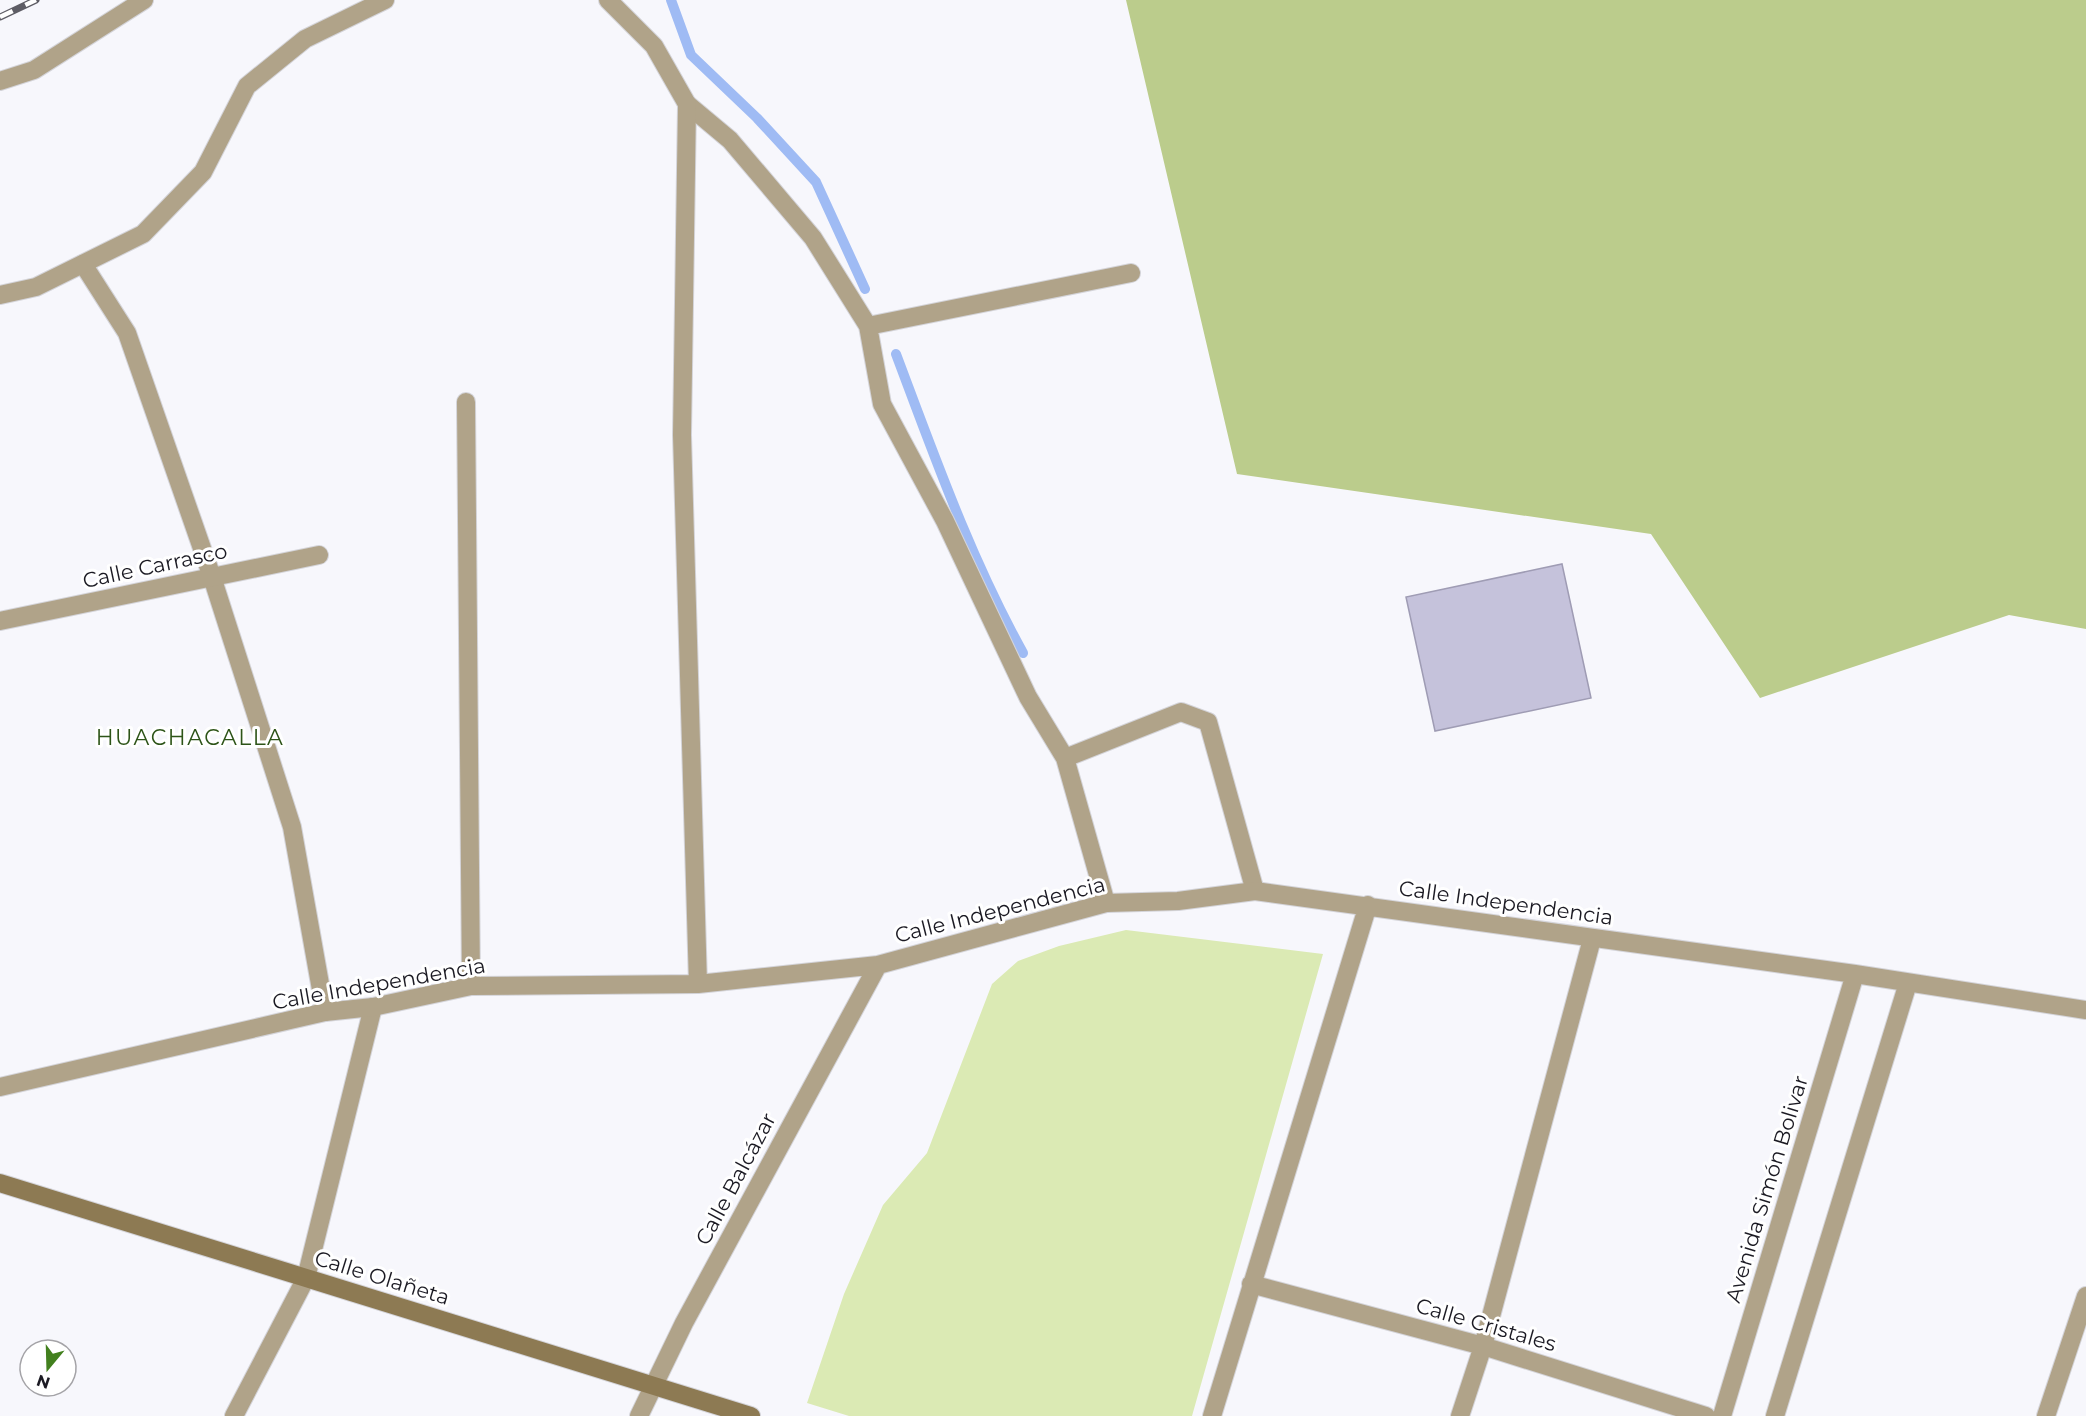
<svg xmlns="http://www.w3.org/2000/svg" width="2086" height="1416" viewBox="0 0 2086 1416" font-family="Montserrat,sans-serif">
<rect width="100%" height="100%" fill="#f7f7fc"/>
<!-- green -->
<path fill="#dbeab4" d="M1126,930L1323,954L1192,1416H849L807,1403L844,1294L883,1205L927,1153L992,984L1018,961L1059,946Z"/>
<!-- forest -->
<path fill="#bbcc8c" d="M1126,0H2086V629L2009,615L1760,698L1651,534L1237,474Z"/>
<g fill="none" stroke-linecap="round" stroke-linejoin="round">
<!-- stream -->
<path stroke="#9fbbf4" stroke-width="10" d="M671,0L691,55L757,118L816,182L865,289
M896,354C934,455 970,557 1023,653"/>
</g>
<!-- building -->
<path fill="#c5c2db" stroke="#9f9cb4" stroke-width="1.5" d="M1562,564L1591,698L1435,731L1406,597Z"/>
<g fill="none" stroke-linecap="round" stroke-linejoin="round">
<!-- lane casing -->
<g stroke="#d4d4d9" stroke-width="20">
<path id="lane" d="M687,104L730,140L813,238L868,326L882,404L945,521L1028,697L1065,758L1106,903
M83,264L127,333L212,577L292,827L325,1012
M868,326L1131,273
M466,402L471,986
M1065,758L1181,712L1208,722L1255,891
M234,1416L306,1278L373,1007"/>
</g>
<!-- street casing -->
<g stroke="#d4d4d9" stroke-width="20">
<path id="street" d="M608,0L654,46L687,104L682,435L698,984
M0,81L34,70L144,0
M0,295L36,287L143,234L203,172L247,86L305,39L385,0
M0,621L319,555
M0,1087L325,1012L373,1007L471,986L698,984L878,965L1106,903L1178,901L1255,891L1855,974L2086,1010
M1251,1284L1483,1346L1706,1416
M639,1416L684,1323L878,965
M1212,1416L1368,905
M1460,1416L1483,1346L1592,939
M1722,1416L1855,974
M1775,1416L1908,983
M2046,1416L2086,1296"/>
</g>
<!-- secondary casing -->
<g stroke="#d4d4d9" stroke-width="20">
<path id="secondary" d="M0,1183L751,1416"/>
</g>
<!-- lane -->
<use href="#lane" stroke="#b0a389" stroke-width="18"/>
<!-- street -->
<use href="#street" stroke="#b0a389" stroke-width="18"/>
<!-- secondary -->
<use href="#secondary" stroke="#8d7a53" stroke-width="18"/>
<!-- rail casing -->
<g stroke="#5e5d65" stroke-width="7">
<path id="rail" d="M0,17L36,0"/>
</g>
<!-- rail -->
<use href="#rail" stroke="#fff" stroke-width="4.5" stroke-dasharray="14" stroke-linecap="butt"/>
</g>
<g text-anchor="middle" stroke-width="6" stroke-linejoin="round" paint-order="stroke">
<!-- street labels -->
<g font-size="21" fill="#1b1a23" stroke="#fff">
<text transform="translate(155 566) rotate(-12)" y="7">Calle Carrasco</text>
<text transform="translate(1506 903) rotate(8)" y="7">Calle Independencia</text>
<text transform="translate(1000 910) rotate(-14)" y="7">Calle Independencia</text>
<text transform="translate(379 984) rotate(-10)" y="7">Calle Independencia</text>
<text transform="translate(736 1179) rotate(-62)" y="7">Calle Balcázar</text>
<text transform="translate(1767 1189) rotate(-73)" y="7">Avenida Simón Bolivar</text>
<text transform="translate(382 1278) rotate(17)" y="7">Calle Olañeta</text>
<text transform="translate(1486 1325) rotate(16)" y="7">Calle Cristales</text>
</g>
<!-- neighbourhood labels -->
<g font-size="22" letter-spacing="1.5" fill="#2d5418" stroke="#fff">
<text x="190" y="745">HUACHACALLA</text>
</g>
</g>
<!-- north arrow -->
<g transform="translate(48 1368) rotate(199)"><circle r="28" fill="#ffffff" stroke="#a4a3a7" stroke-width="1.5"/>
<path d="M0-4.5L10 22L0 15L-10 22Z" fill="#42801e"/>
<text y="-9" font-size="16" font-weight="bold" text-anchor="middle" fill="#1b1a23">N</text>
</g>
</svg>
